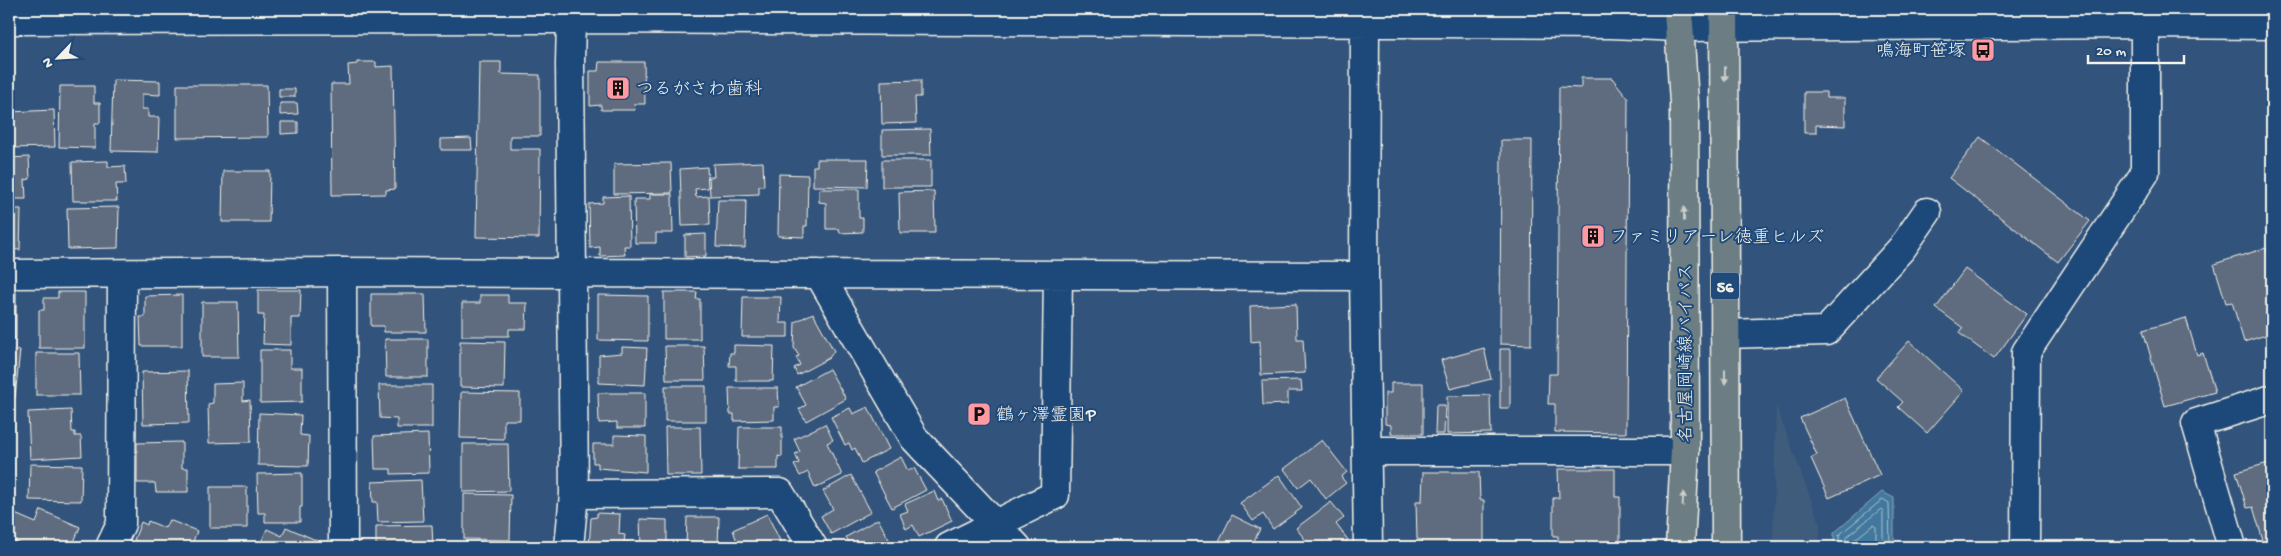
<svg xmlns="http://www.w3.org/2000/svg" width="2281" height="556" viewBox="0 0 2281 556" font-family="'Gochi Hand','Klee One',sans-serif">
<rect width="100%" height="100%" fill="#32547c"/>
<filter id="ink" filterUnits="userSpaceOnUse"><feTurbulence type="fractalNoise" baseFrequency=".02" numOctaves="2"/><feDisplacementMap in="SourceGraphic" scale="10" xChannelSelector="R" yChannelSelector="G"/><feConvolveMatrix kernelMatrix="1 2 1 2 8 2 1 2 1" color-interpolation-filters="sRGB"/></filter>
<g filter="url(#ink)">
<!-- built -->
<path fill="#405b7d" d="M1776,406L1820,524L1819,547H1773Z"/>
<!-- water -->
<path fill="#42789e" stroke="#89a8bc" d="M1882,492L1894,498V547H1834V533Z"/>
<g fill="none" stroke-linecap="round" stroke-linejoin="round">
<!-- shore -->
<path stroke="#adc1ca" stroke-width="1" d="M1839,547V535L1883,499L1889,503L1890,547
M1845,547L1846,537L1881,509L1883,511V547
M1853,547V541L1873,525L1876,527V547"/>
</g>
<!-- building -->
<path fill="#5f6c7f" stroke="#f4f1e8" d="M357,62H376V67L393,66L395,189L386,190V194L332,195L331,84H349L348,65L357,64Z
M479,62H501V74L540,75V136H510V149H540L539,238L476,237Z
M599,62H644L645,104H634L635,110H601V105L590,106V71H598Z
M1581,78H1612L1628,98L1626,433L1555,432V404H1548L1549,374H1557L1559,87L1581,88Z
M113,80L160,81V95L142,94V109H148V117H159L158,152L111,151Z
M921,80V97H915L916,123L882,124L881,81Z
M177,85H267L268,137L177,138Z
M60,86H94V103H100V123H95V148L59,147Z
M279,89H295V97H279Z
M1804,92H1826V98H1845V126L1816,125V133H1804Z
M280,103H297L298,114L280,115Z
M54,110L55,147L9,148V112Z
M281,122H298V133L281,134Z
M930,129L931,155H882V130Z
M1980,137L2090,221L2058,262L1949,178Z
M471,138L472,150H441V139Z
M1501,140H1532L1531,345L1500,344Z
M29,157L30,179L25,180L26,199H9V158Z
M817,159H868L867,187L813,186V166H817Z
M882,160H931V187H882Z
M108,161V167L125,166L126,184H116L117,201H73L72,162Z
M763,162L764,186H759V194L710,196L709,177H714L713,164Z
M671,163L672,193L614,194V164Z
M707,167L708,188L695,189L696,197L709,196L710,225L682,226L680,169Z
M223,171H270L269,222H222Z
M779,174L808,175L807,226H804V237L778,236Z
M819,189H859V218H863V232L840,233L839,229H826V203L819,202Z
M934,191L935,233H900L899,192Z
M650,194H672L673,233H656V243H635L634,199H650Z
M629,196L630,246H624L625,255L600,256V247L590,248L589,204L603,203V197Z
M718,200H746L745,248L716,247Z
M119,207L118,248L68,249L67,208Z
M9,209H21L20,250L9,249Z
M706,234V256L685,257V235Z
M2266,248L2272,269V333L2244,342L2232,302L2226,303L2214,264Z
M1965,269L2027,314L1994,359L1959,333L1963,328L1936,308Z
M258,290H301L300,318H291V345L263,344L264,315H258Z
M9,292H16V338H9Z
M58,292H85V348H39V310H44V298H58Z
M664,292H697L696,299H700V339H664Z
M371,294H425L426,332H384V326H371Z
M182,295V346H141L140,317H145V296Z
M480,295H508V303H527L526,329H509V336H462V303H480Z
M598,295L648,296V341L598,340Z
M743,297H781L780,323H788V337H742Z
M202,302H238L239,357H202Z
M1296,304L1297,339H1303L1305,373L1261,375L1260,341L1251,342L1250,306Z
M813,313L834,351L829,358L797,375L794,368L800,365L796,357L799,356L794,348L795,322Z
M2186,318L2197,355L2203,353L2215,392L2165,406L2143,330Z
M385,339H428V377H386Z
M460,341L505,342L504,388L460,387Z
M1909,341L1964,391L1927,433L1898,407L1903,402L1876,378Z
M734,345L774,346L773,381H736V366H729L730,353H734Z
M665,346H704L705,380H666Z
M622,347L647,348L645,385L599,383V355L622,353Z
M1484,348L1491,379L1450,389L1441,360Z
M9,349L20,350L15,398L9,397Z
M1500,349H1510V408H1500Z
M260,350H290V368H302V402L260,403Z
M36,353H79L80,395H36Z
M829,369L846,399L806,421L799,409L806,405L796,387Z
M188,371L189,423L143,424L142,372Z
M1301,380L1302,391H1288V404L1263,405L1262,381Z
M243,383V401L250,400L251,442L209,443L208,404L213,403V384Z
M1391,383H1423V434H1391V425L1385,424V393H1391Z
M379,385H432V428H397V419L380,418Z
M665,386H706V421H665Z
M729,388H778L779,407H774V420L734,421V414H730Z
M461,392L520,393V420H504V439L460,438Z
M598,393H645V428H617V422L599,423Z
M1490,395L1491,433L1447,434V396Z
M1845,398L1880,475L1829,498L1811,458L1817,455L1800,418Z
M1436,405H1445L1444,434H1435Z
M868,407L889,449L862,463L855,448L852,450L849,443L845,445L831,417L850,408L853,414Z
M71,410L72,432H75V436H81L82,456L30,459L28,412Z
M259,413L301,415L300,435L309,436L308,466L258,465Z
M825,424L833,440L827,443L842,475L815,488L808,472L800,476L794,465L799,463L795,454L800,452L794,439Z
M665,427H700L701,475H666Z
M739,427H782V457L778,456V469H738Z
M428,434L429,473L391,474V469H375L374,436Z
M614,435L646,436V472L598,468V463H593V444H614Z
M1322,440L1347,472L1341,477L1346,483L1326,499L1311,478L1298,488L1284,469Z
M182,442V468H188V492H156L155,483H137V443Z
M463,444H508L509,491L463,492Z
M901,457L908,471L914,468L926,490L892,508L873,472Z
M2272,462V541L2264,544L2253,507L2247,508L2236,472Z
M30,464L82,465L81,501L29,500Z
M1558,469H1615V497H1620V547H1558V536H1553V498H1559Z
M1423,472H1479L1480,500H1484V547H1422V540L1417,539L1416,501H1422Z
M302,473V507H300V522H265V513H258L257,474Z
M851,475L871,512L831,534L821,516L833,509L823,491Z
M1279,475L1302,508L1273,529L1263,514L1253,521L1240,503Z
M421,480L423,521L378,522L377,502H373L372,482Z
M210,487H247V528H210Z
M934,491L938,501L942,499L952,521L919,537L913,525L906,529L900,514L908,511L905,504Z
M464,494L511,495L510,540L464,539Z
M1331,502L1344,518L1336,524L1348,540L1339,547H1311L1296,528Z
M41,510L80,527L72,547H29L9,539V530L15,514L36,523Z
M597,513L620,514L619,534L625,535L624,542H629V547H589L591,518L597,517Z
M767,514L783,547H739L733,530Z
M1232,515L1260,529L1251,547H1216Z
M687,517H719L718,547H686Z
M640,519L667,520V547H641Z
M878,519L893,547H852L846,537Z
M169,520L197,531L191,547H151L134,540L141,522L147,525L148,521L165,528Z
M432,525L433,547H376V526Z
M286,527L318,541L315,547H259L267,529L282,536Z"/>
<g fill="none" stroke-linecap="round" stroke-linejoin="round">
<!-- minor casing -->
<g stroke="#f4f1e8" stroke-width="31">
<path id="minor" d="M9,20L571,19L1611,24L1679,27L2145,24L2272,25
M1365,24L1364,276L1368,547
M342,272L343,547
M9,274L342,272L819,274L914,438L1017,547
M819,274L1364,276
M1725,334L1826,331L1902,248L1927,212
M1368,451H1685
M574,494L780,493L813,547
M110,547L121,524L122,274
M569,547L574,494L570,64L571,19L573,9
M949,547L1055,495L1058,275
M2025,547L2026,352L2145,173V24
M2232,547L2196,423L2272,399"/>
</g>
<!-- major casing -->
<g stroke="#f4f1e8" stroke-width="31">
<path id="major" d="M1678,9L1684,103L1685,451L1680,547
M1724,9L1726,547"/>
</g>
<!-- minor -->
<use href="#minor" stroke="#1f4a7a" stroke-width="28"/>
<!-- major -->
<use href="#major" stroke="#6c7e84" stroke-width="28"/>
</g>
<!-- one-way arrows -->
<defs><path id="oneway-solid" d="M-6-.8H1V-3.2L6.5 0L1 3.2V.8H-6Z" transform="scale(1.25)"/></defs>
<g fill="#cbceca">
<use href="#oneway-solid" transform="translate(1725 74) rotate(90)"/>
<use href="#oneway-solid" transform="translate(1684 214) rotate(-90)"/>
<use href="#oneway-solid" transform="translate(1725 377) rotate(90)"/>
<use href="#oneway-solid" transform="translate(1683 499) rotate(-87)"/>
</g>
</g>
<!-- icons -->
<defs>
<g id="bus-square" transform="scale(1.25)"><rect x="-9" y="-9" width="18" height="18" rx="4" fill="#ff9aa2" stroke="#1f4a7a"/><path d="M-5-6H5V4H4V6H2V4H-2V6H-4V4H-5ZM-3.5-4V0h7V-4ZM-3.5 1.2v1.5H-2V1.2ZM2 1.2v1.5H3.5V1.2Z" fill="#111"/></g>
<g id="building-square" transform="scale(1.25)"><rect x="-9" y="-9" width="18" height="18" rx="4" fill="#ff9aa2" stroke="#1f4a7a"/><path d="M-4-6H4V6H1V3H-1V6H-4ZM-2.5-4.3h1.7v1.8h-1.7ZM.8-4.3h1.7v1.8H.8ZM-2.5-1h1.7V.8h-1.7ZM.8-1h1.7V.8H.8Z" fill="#111"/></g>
<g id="parking-square" transform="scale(1.25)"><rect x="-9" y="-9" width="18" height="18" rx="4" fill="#ff9aa2" stroke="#1f4a7a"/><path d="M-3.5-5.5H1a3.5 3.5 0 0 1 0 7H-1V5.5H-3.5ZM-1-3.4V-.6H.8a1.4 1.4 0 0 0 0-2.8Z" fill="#111"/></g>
</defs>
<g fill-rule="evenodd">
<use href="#bus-square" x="1983" y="50"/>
<use href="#building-square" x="618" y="88"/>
<use href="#building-square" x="1593" y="236"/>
<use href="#parking-square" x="979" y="414"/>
</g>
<g text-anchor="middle" stroke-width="4" stroke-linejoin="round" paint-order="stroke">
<!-- shield labels -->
<rect fill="#1f4a7a" stroke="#b4bfc7" stroke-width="1" x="1711" y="272.5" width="28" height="27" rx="4"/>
<g font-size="16" font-weight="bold" fill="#f4f1e8">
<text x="1725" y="292">56</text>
</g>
<!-- poi labels -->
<g font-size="18" fill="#f4f1e8" stroke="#1f4a7a" text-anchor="start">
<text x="1966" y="56" text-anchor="end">鳴海町笹塚</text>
<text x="636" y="94">つるがさわ歯科</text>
<text x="1610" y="242">ファミリアーレ徳重ヒルズ</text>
<text x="996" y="420">鶴ヶ澤霊園P</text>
</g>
<!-- street labels -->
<g font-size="18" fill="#f4f1e8" stroke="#1f4a7a">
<text transform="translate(1685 353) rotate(-90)" y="6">名古屋岡崎線バイパス</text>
</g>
</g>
<!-- margin -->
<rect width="2281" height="556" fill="none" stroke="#1f4a7a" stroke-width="30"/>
<rect x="15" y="15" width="2251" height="526" fill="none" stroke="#f4f1e8" stroke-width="2" filter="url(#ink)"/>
<!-- north arrow -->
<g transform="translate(58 58) rotate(245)" stroke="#1f4a7a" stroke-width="4" paint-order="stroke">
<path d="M0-4L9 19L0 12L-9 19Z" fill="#f4f1e8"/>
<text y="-8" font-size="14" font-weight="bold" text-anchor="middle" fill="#f4f1e8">N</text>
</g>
<!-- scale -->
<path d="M2088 55v8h96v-8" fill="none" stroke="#f4f1e8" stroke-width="2.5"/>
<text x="2096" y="55" font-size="15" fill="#f4f1e8" stroke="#1f4a7a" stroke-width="4" paint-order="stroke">20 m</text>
</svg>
